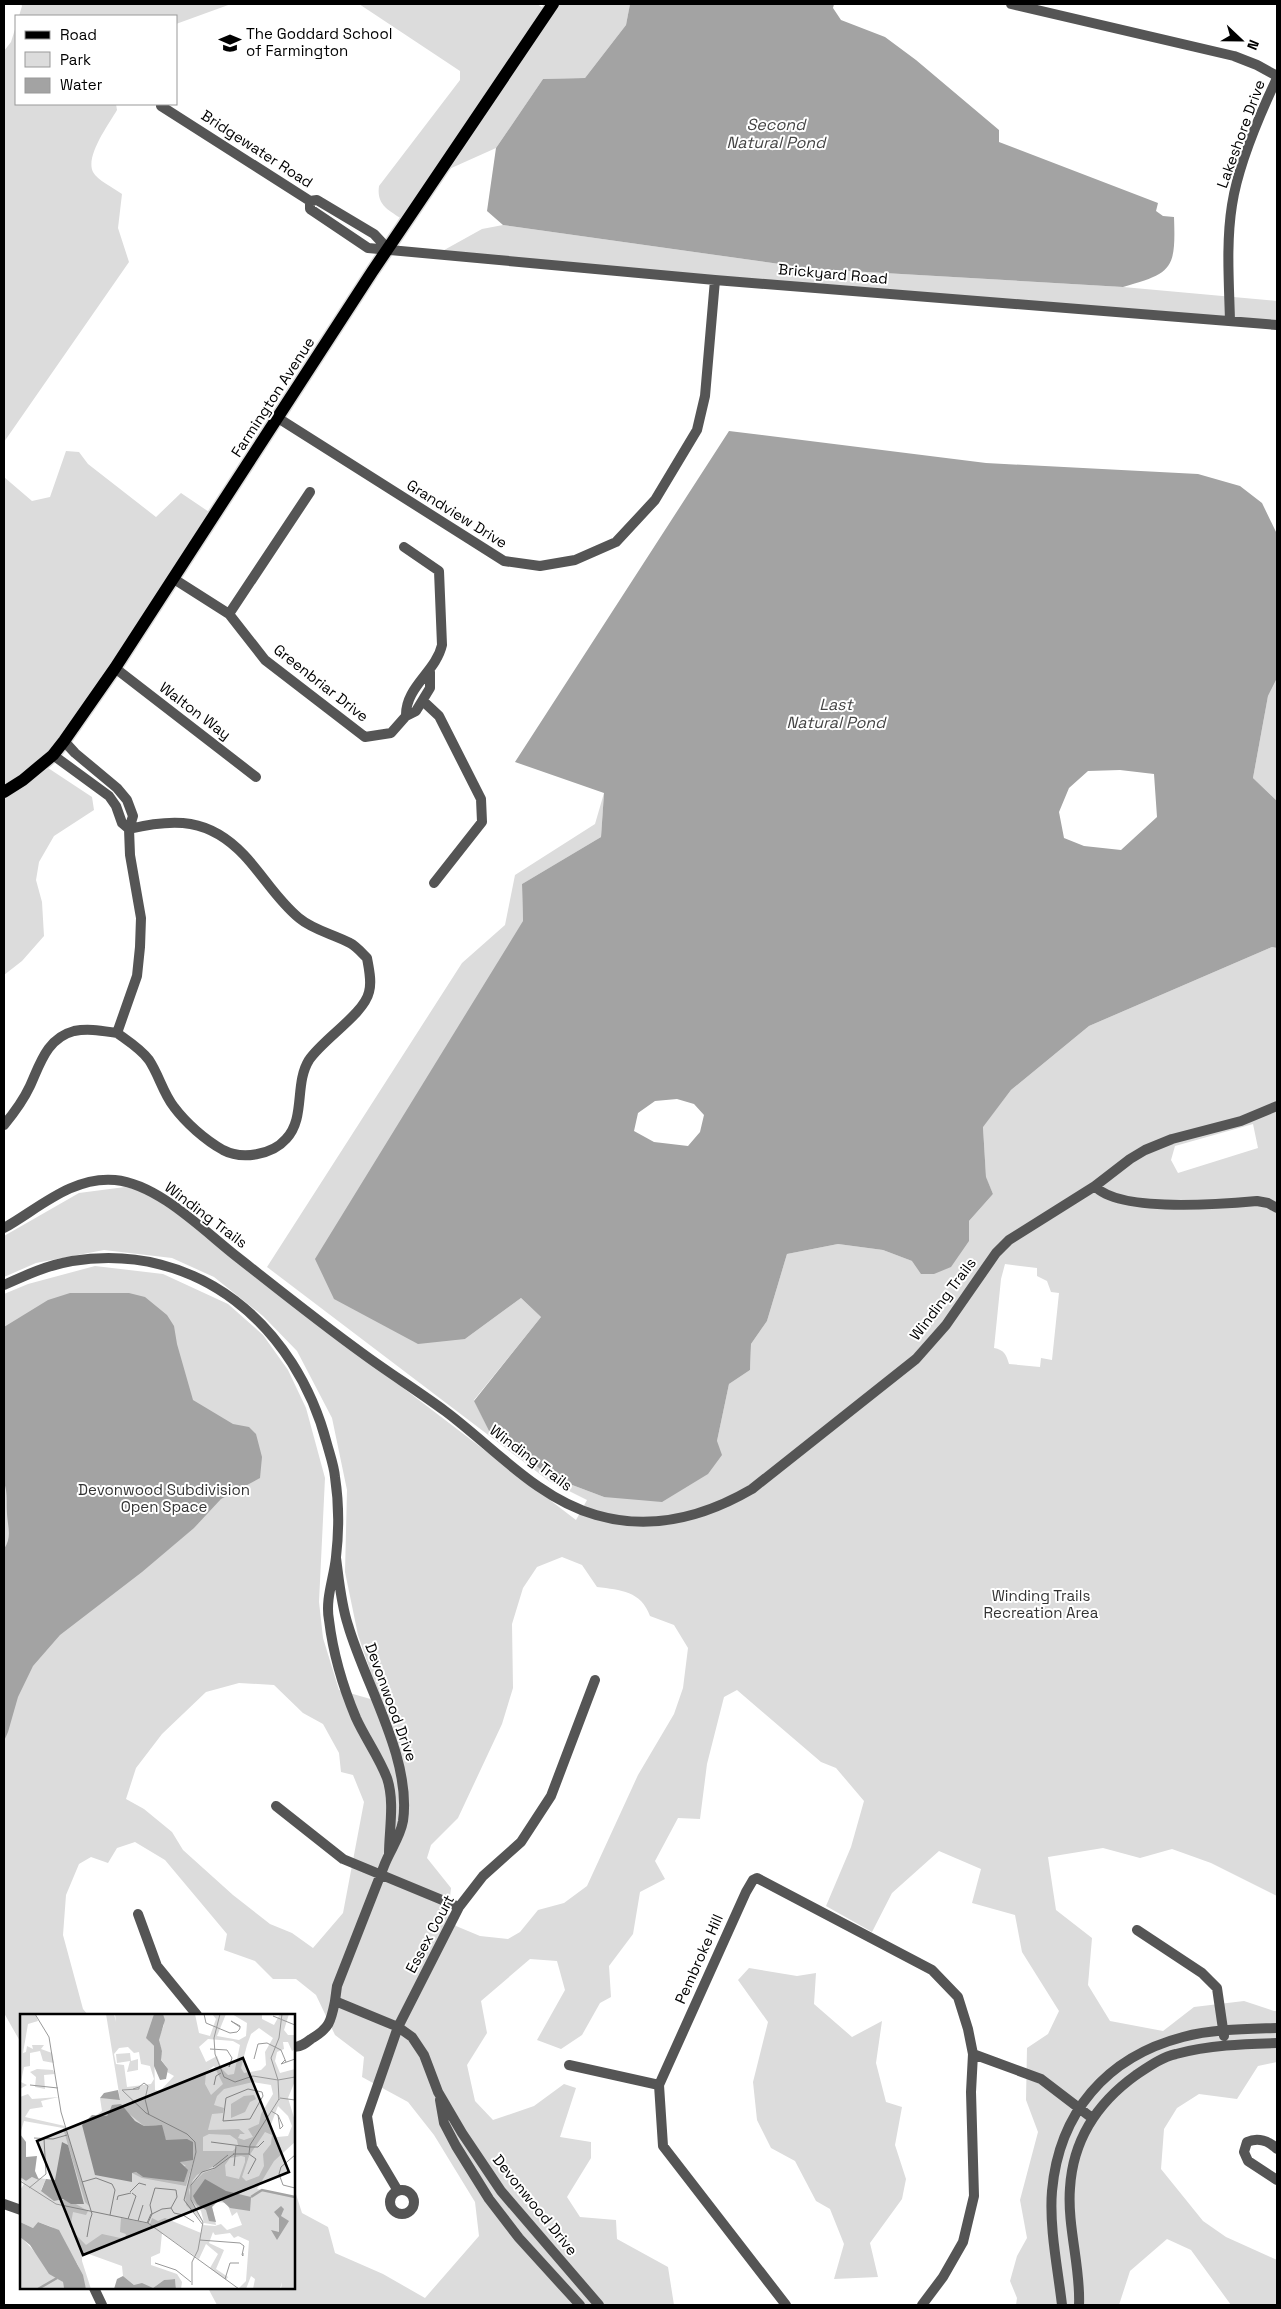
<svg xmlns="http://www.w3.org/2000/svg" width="1281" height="2309" viewBox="0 0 1281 2309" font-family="'Space Grotesk',sans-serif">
<rect width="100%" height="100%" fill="#fff"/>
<!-- green -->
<path fill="#dcdcdc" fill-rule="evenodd" d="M21,4H231L176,24V16H19L22,6Z
M359,4H537L548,11L553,4H630L626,25L585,78L543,79L496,148L438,174L406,222C391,211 376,207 379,186L460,80V71Z
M16,26V104H116L117,110C109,124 85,156 93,172C97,180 114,188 122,194L118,228L129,262L4,442V51L11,42Z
M503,225L815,269L1123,287L1277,301V325L437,254L482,229Z
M66,451L79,452L88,464L156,517L181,493L215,516L42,764L92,797L94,810L54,836L39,862L36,880L42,902L44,936L22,961L4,975V477L32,501L50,497Z
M1277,678V801L1253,778L1268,696Z
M604,793L601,837L522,884L523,921L465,1339L521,1298L541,1317L474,1400L489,1431L551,1477L604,1497L717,1441L729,1384L750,1370L751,1344L767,1321L787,1254L838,1244L883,1250L912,1261L969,1241V1221L993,1194L986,1178L983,1126L1011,1090L1089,1026L1272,947L1277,948V1896L1211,1863L1172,1849L1140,1858L1103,1848L1048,1857L1056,1910L1092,1938L1088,1985L1110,2021L1163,2031L1194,2007L1244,2001L1274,2011H1277V2062L1258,2066L1237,2099L1199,2094L1177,2108L1164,2129L1161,2169L1203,2221L1226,2237L1277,2260V2305H1231L1191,2250L1167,2239L1130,2271L1119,2305H1016L1017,2298L1010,2281L1017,2256L1027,2238L1020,2200L1038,2132L1026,2100L1027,2048L1048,2034L1059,2011L1022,1952L1015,1915L972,1903L981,1869L939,1851L892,1893L872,1932L826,1906L851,1847L864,1801L836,1768L821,1762L737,1690L724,1697L707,1764L700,1819L678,1818L655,1861L665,1879L640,1892L633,1934L609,1966L611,1997L600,2003L582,2035L561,2049L537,2040L565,1990L557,1961L530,1959L481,2001L487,2033L467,2065L475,2101L493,2120L534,2106L564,2084L576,2088L560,2137L591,2142V2158L567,2197L580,2217L616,2220L617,2239L668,2267L674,2305H217L208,2288H294V2188L302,2213L328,2227L335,2253L383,2274L425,2298L479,2236L475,2202L434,2135L408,2102L362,2077L364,2057L335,2035L316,1995L296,1979H273L255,1961L224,1950L227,1934L165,1860L135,1842L117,1848L108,1863L91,1857L79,1864L66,1895L63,1935L83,2009L88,2015H21V2043L4,2013V1294L28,1284L95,1266L163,1274L228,1304L263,1335L288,1370L306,1408L325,1478L319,1602L323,1638L339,1690L381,1702L358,1635L345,1572L347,1490L332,1418L297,1351L263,1316L214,1277L172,1258L104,1250L36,1263L4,1277V1236L79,1193L125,1187L144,1191L189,1222L276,1291L576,1520L587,1500L549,1481L267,1267L462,963L505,925L515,875L595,824ZM1253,1124L1258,1148L1178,1173L1171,1160L1175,1146ZM1005,1264L1037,1268V1276L1047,1281L1051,1292L1059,1293L1052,1360L1041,1358L1040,1367L1009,1364C1006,1354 1004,1350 994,1348L1001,1279ZM562,1557L582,1565L597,1587C621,1590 641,1591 650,1616L674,1625L688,1648L683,1688L674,1714L638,1775L587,1886L564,1903L538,1910L520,1932L508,1939L480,1936L456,1926L448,1914L451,1888L427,1858L431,1845L458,1818L502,1724L513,1688L512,1624L523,1588L537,1567ZM239,1683L274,1685L303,1713L323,1724L339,1753L341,1772L353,1775L364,1802L343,1913L313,1948L292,1933L270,1924L233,1895L183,1850L172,1832L144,1809L126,1799L136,1768L162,1734L206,1692Z
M749,1968L797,1976L816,1973L814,2004L852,2037L882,2021L876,2063L886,2102L902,2107L895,2145L906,2179L902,2199L870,2243L878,2277L834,2279L844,2244L830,2209L816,2201L795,2161L771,2148L757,2120L753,2082L768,2022L738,1980Z"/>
<!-- water -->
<path fill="#a3a3a3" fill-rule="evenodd" d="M630,4H834L833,8L841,20L885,37L916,60L999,130V142L1158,203L1156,211L1163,216L1174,217C1176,270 1172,273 1123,287L815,269L503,225L487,211L496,148L543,79L585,78L626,25Z
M729,431L986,463L1198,474L1240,486L1262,503L1277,534V678L1268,696L1253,778L1277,801V948L1272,947L1089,1026L1011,1090L983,1127L986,1177L993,1194L969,1221V1241L951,1267L934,1274H921L912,1261L883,1250L838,1244L787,1254L767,1321L751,1344L750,1370L729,1384L717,1441L722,1455L708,1474L662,1502L604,1497L551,1477L489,1431L474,1401L541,1317L521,1298L465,1339L418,1344L334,1299L315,1259L523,921L522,884L601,837L604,793L515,762ZM1120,770L1154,774L1157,817L1121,850L1084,846L1064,838L1059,812L1069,788L1088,771ZM677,1099L694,1104L704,1115L700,1132L688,1146L654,1142L634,1131L638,1113L655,1101Z
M70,1293H129L145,1297L167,1315L174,1326L177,1344L193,1400L233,1424L249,1427L256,1434L262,1457L260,1478L221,1499L194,1528L142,1572L60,1635L33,1666L18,1697L8,1732L4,1741V1549C12,1537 8,1528 7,1514C6,1502 8,1494 4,1482V1327L48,1300Z"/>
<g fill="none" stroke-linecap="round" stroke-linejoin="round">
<!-- major casing -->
<g stroke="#dbdbdb" stroke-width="15">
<path id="major" d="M4,792L23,780L53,755L64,741L115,668L372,272L553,4"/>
</g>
<!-- minor -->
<path stroke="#555" stroke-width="10" d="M1011,4L1234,56L1257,65L1277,76
M161,106L310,201L317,200L374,234L388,249
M310,201V209L368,248L715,280L1277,325
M1230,321C1229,282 1226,243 1232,205C1238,165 1260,114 1277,78
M278,418L504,561L540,566L575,560L616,542L655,500L697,430L705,396L715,280
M404,547L439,571L442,645C436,672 405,687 406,716
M174,579L229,614L265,660L365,737L391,733L406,716L416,711L430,688V672
M229,614L310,492
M115,668L256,777
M423,701L439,716L481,799L482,822L434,883
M53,755L109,796L116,806L122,823L129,829C175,818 209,818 244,855C263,875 277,900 299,918C313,930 333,934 350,943C356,946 362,953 367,958C369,969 372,982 369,992C364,1014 323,1039 309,1060C294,1084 306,1118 286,1139C272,1155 242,1160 223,1150C205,1140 186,1123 174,1107C163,1093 159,1075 149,1060C141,1049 128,1041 117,1033L137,976L140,947L141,918L130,855L129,829L133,816L127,800L117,788L75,753L64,741
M4,1125C14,1113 23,1101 30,1086C40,1064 47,1038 74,1031C89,1028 103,1031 117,1033
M1095,1186C1118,1213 1223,1204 1257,1201L1268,1203L1277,1208
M4,1228C38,1209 72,1176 115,1180C158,1184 203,1230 236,1256C278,1289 319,1322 362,1353C389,1373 418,1391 445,1411C492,1446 538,1499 596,1515C651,1531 704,1517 752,1489L916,1359L946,1325L996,1253L1009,1240L1095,1186L1130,1159L1145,1150L1172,1139L1241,1121L1277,1106
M4,1285C26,1275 48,1265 72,1261C198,1241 296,1326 327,1444C330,1455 334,1466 335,1477C339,1503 339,1531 336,1557C334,1578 325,1599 329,1620C333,1653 343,1687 356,1718C365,1738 379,1757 387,1778C395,1802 389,1830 389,1854
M336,1558C339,1580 341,1604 348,1625C365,1684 412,1759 403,1821C400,1838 390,1850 384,1866C368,1906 353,1946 337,1986L335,2001L398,2027L412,2037L424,2055L438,2092L462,2133L501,2191L599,2305
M276,1806L343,1859L459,1907
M138,1914L157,1966L197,2015
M1137,1930L1202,1973L1217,1988L1224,2036
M294,2047C301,2047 306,2043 311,2039C330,2028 331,2021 335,2001
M973,2054L1041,2079L1092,2118
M569,2065L659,2085
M440,2100L444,2123L456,2146L489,2199L519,2238L580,2305
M1277,2149C1269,2141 1258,2137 1247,2142L1244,2152L1248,2161L1277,2180
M390 2202a12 12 0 1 1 24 0a12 12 0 1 1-24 0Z
M398,2191L372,2147L367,2116L398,2027L459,1907L483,1876L521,1842L551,1796L595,1680
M4,2204L21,2210
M94,2288L102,2305
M786,2305L663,2146L659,2085L746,1892L753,1880L757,1878L932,1970L958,1997L968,2029L973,2054L971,2092L974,2196L963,2242L943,2277L922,2305
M1062,2305C1058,2270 1049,2227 1052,2191C1059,2113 1106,2057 1183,2037C1213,2029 1246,2029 1277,2028
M1079,2305C1081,2269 1067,2226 1070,2188C1073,2139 1097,2103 1136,2075C1148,2067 1162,2057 1176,2054C1209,2045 1243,2044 1277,2043"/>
<!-- major -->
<use href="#major" stroke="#000" stroke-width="12"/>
</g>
<!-- icons -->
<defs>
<g id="school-bare" transform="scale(1.725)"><path d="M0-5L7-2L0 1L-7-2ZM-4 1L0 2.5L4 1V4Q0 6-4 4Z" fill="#000" stroke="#fff" stroke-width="2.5" paint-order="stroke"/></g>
</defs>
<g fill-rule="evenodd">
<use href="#school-bare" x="230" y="43"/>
</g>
<g text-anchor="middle" stroke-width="4" stroke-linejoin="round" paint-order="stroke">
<!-- poi labels -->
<g font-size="15" fill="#000" stroke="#fff" text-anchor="start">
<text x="246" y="39">The Goddard School<tspan x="246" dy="17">of Farmington</tspan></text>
</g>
<!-- street labels -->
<g font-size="15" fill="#000" stroke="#fff">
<text transform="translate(1241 134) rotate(-70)" y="5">Lakeshore Drive</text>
<text transform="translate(257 149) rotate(33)" y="5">Bridgewater Road</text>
<text transform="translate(833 274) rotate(5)" y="5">Brickyard Road</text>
<text transform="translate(273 397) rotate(-57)" y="5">Farmington Avenue</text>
<text transform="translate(457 514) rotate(32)" y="5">Grandview Drive</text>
<text transform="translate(321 683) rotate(38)" y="5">Greenbriar Drive</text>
<text transform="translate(195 711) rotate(37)" y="5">Walton Way</text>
<text transform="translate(206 1215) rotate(37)" y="5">Winding Trails</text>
<text transform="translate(943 1299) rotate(-53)" y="5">Winding Trails</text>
<text transform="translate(531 1458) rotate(37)" y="5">Winding Trails</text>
<text transform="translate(391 1702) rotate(70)" y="5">Devonwood Drive</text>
<text transform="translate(430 1934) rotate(-62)" y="5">Essex Court</text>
<text transform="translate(699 1959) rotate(-66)" y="5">Pembroke Hill</text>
<text transform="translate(535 2205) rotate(51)" y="5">Devonwood Drive</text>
</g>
<!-- park labels -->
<g font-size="15" fill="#333" stroke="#fff">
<text x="164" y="1495">Devonwood Subdivision<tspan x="164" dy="17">Open Space</tspan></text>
<text x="1041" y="1601">Winding Trails<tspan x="1041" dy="17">Recreation Area</tspan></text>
</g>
<!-- water labels -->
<g font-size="16" font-style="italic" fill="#444" stroke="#fff">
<text x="776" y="130">Second<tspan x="776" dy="18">Natural Pond</tspan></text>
<text x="836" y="710">Last<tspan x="836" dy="18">Natural Pond</tspan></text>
</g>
</g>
<!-- overview -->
<g transform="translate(20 2014)">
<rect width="275" height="275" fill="#fff"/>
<path d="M1,0H15L18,7L8,10L3,39L6,38L7,32L13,35L12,31H24L21,35L32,39L34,49L23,47L20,37L10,39V52L4,53L1,68L7,71L0,75ZM86,0H94L96,8L95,0H134L129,27L134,32L135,76L140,77L154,62L147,58L146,65L147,58L148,55L140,44L142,37L138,26L144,11L143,0H175L179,19L190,22L196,5L193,1L206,0L197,22L219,26L226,22L227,9L212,0H242V5L254,11L260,0H269L264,16L268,21H275V35L272,37L268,28H263L264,35L257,38L255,47L260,59L275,55V67L268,84L275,107V128L254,147L237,175L275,183V275H261L262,268L260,275H233L235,265L231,262L226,275H218L226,267L229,227L218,222L214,224L210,219L195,221L193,218L189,229L204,236L196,255L208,263L206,266L190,254L198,240L186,230L179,245L142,219L140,239L131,243V251L157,260L162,268L161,275H156L155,265L144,266L133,274L114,271L103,262L102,252L66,239L62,240V247L71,275H66L58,251L39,220L32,213L18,208L13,214L0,208V176L4,170L0,163L6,167L12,163L26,165L21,176L34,186H49L68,197L66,201L53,198L50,215L66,231L82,220L105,225L106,220L100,218L101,204L130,210L132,204L138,207L145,204L181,219L183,211L195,212L201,210L207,216L222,211L217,198L212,202L207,189L197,188L192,192L196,211L184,209L181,197L172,187V170L183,159L194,155L196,151L177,161L173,166L169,176L171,187L183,208L166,191L165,181L177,135L166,172L122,164L112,159L116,158L123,163L166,152L160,148L166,126H146L142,115L137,111L124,112L102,94L91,93L87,102H75L82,97L80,84L100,85ZM239,14L253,24L245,38L246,51L241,56L224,59L221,54L227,31L231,20ZM188,25L213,27L220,31L214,60L208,61L202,55L197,42L186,48L179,33ZM108,33L114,39L119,38L121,50L130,52L134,65L131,70L107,73L104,51L96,50L94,40L99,34ZM194,52L203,70L191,81L185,70L186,58ZM233,68L251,71L253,80L241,100L239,110L228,115L233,123L224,126L218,124L220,120H225L219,115L188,116L192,100L203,99L204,94L194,91L197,82L204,75ZM258,92L268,102L272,112L268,122L257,123L250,113ZM245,118L252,121L251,130L243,140L244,152L239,162L226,167L222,163L229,142ZM189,120L210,121L217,126L218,131L213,137H183V123ZM221,142L225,143V148L219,165L206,162L205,151L210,144ZM110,39L111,47L118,45V56L107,58L110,47L97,49L96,40ZM17,55L33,56L35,60L24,61L25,75L15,73L16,63L10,58ZM8,80L12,85L39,83L21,87L23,93L10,95L5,103L45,112L70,193L65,188L43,114L4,107L0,120V83ZM234,81L236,85L230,88L225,98L211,104V90L224,82ZM0,222L43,268L44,275H0Z" fill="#dcdcdc" fill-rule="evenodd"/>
<path d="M134,0H143L145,6L139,26L142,37L141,46L148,55L146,65L140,66L134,52V32L126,24ZM98,76L100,86L80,84L84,79ZM101,90L115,107L124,112L142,111L146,126L167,125L173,128V146L160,148L168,156L164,168L123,163L116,158L112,159V168L75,161L62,111L72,101L87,102L92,91ZM0,120L6,128V143L17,142L15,157L19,166L12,163L6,167L0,163ZM42,128L48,131L64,190H51L43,185L34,187L21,177L26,165L35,166ZM185,165L206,177L231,183L230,197L210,194L200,185L192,193L196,208L189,207L186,196L177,190L173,182ZM261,192L264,195L261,202L269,207L257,226L251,216L259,218V204L254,198ZM0,208L13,214L18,208L39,216L63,261L66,275H44L43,268L29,260L10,231L0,223ZM103,262L114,271L122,269L133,274L144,266L155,265L156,275H94L97,265Z" fill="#a3a3a3"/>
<path fill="none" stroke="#a3a3a3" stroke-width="2.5" d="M231,183L242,176L275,183M18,275L37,264"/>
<path fill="none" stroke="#999" stroke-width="1" d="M15,0L29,23L41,98L72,200L70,206M184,0L186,9L210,19L217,18L219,16L220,14V12L211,7L220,13M200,0L194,24L195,40L204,63L215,68L233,62L258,66L251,44L259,24L262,0M253,2L275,11M190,35L207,36L212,44L209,53L211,48M234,45L238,30L247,29L261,36L266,48M265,46L261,50L275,45M10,71L38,74M194,71L196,62L201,59M119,73L124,69L128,72L125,85L129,101M113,75L119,73V75L102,76L126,99L167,120L175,128L176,138L164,186L183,211M228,75L242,78L243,82L230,105L203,107L206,84ZM260,84L275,86M259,86L258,66L275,63M251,97L258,101L260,115M258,101L263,112L260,115M14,124L33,125L47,121M191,128L229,133H238L244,127M213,140H229L230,131L259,85M275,141L261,153L259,160L263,171L275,174M214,152L216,132M193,153L208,141M228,160L236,145L229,140M0,167L36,190L128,209L219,275M62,168L76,164L92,170L95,176L90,201M9,174L26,160L24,125M110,178L119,169L126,171M97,186L98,182L111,179M151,194L154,199L163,201L174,208M108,205L116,182L112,179M118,207L123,191M127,209L131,200H132L142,195L151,194L157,183L156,176L135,174L130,191L132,200L128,209M67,223L70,206M180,226L220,229L224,232L222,241L223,242V239M135,249L156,256L171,268M205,265L210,249H219M172,271V248L178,236L183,208L171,186V171L182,158L195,154L214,140"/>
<path fill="#000" fill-opacity="0.15" stroke="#000" stroke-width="2.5" d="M223,44L269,158L63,241L17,127Z"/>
<rect width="275" height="275" fill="none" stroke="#000" stroke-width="2.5"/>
</g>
<!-- border -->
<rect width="1281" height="2309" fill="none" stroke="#000000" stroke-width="10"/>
<!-- legend -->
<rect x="15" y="15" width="162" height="90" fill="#ffffff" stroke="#999999"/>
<rect x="25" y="31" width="25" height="8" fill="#000000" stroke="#999999"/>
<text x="60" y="40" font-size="15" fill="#000000">Road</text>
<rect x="25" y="52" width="25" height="15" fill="#dcdcdc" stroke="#999999"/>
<text x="60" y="65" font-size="15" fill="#000000">Park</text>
<rect x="25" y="78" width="25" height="15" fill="#a3a3a3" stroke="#999999"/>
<text x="60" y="90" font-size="15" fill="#000000">Water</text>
<!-- north arrow -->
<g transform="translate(1241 40) rotate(112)" stroke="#ffffff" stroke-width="4" paint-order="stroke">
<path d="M0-4L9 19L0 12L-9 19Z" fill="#000000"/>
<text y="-8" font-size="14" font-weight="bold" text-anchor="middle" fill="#000000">N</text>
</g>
</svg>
